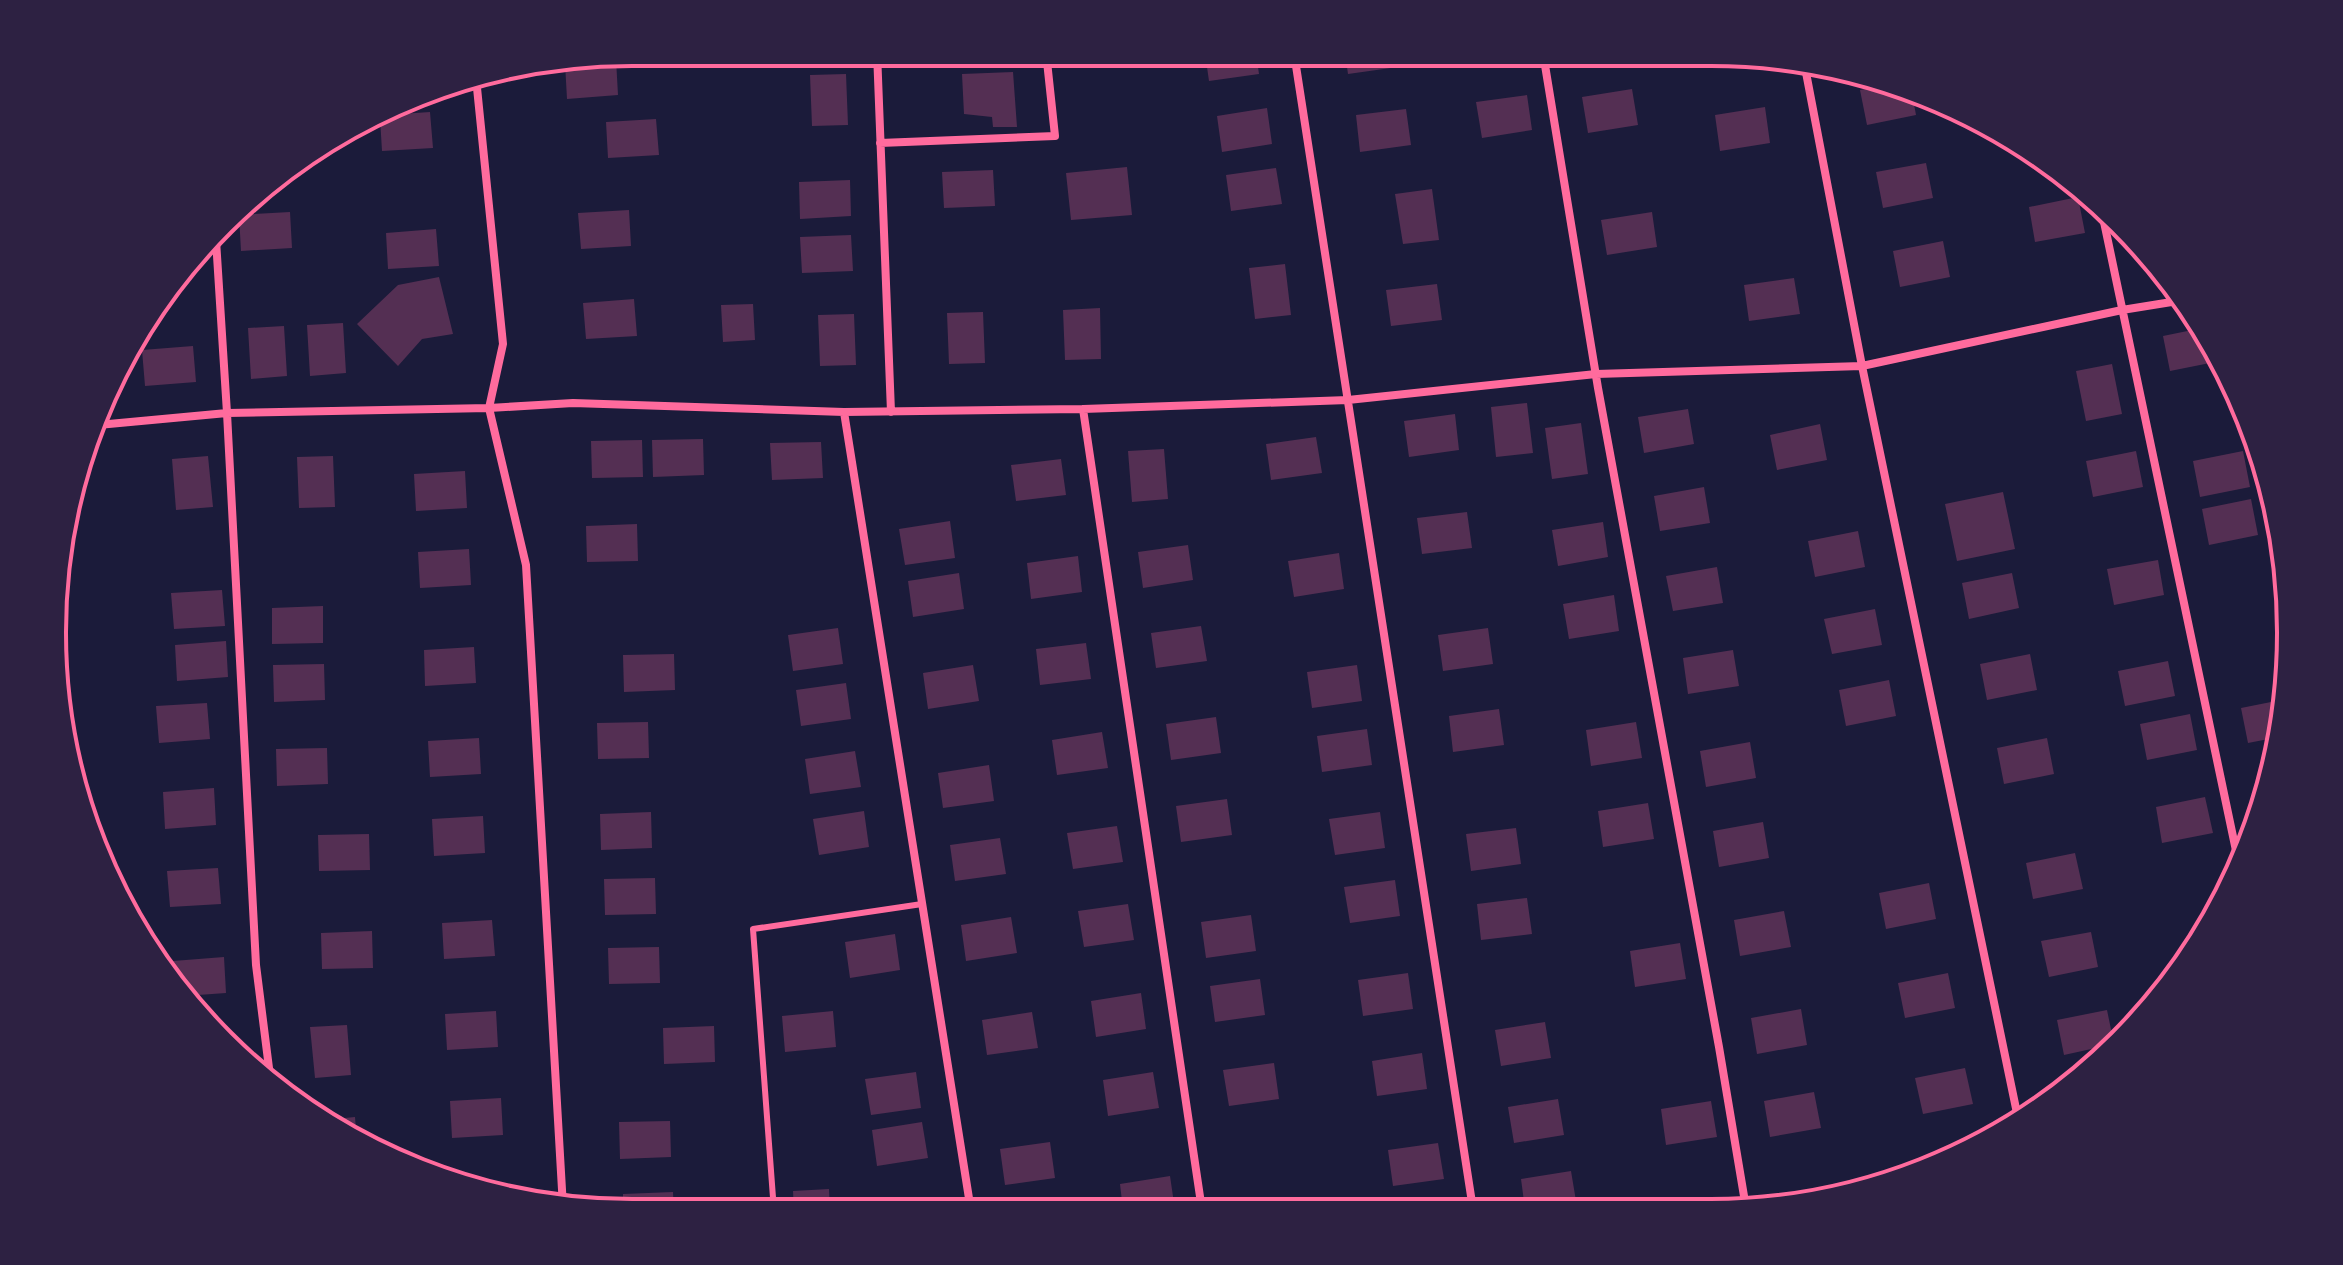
<svg xmlns="http://www.w3.org/2000/svg" width="2343" height="1265" viewBox="0 0 2343 1265" font-family="'DejaVu Sans',sans-serif">
<rect width="100%" height="100%" fill="#1b1b3a"/>
<!-- building -->
<path fill="#542f53" d="M1205,53H1256L1259,74L1209,81Z
M1345,53H1396L1398,67L1348,74Z
M1469,53H1520V55L1470,62Z
M616,59L618,95L567,99L565,63Z
M1013,72L1017,127H993L992,117L964,114L962,74Z
M846,74L848,125L812,126L810,75Z
M1890,84L1912,93L1916,115L1867,125L1860,90Z
M1632,89L1638,125L1588,133L1582,97Z
M1527,95L1532,130L1482,138L1476,102Z
M1765,107L1770,143L1720,151L1715,115Z
M1267,108L1272,144L1222,152L1217,116Z
M1406,109L1411,145L1360,152L1356,115Z
M430,112L433,148L382,151L380,118L386,115Z
M656,119L659,155L608,158L606,122Z
M2010,137L2029,150L2013,153Z
M1926,163L1933,198L1883,208L1876,172Z
M1127,167L1132,215L1071,220L1066,173Z
M1276,168L1282,204L1231,211L1226,175Z
M993,170L995,206L944,208L942,172Z
M850,180L851,216L800,219L799,182Z
M1432,189L1439,240L1403,244L1395,194Z
M2078,197L2085,233L2035,242L2029,207Z
M629,210L631,246L581,249L578,213Z
M290,212L292,248L241,251L239,215Z
M1652,212L1657,247L1607,255L1601,220Z
M436,229L439,266L388,269L386,233Z
M851,235L853,271L802,273L800,237Z
M1943,241L1950,277L1900,287L1893,251Z
M1285,264L1291,315L1255,319L1249,268Z
M439,277L453,334L422,339L398,366L357,324L398,285Z
M1794,278L1800,314L1749,321L1744,285Z
M1437,284L1442,320L1391,326L1386,290Z
M634,299L637,336L586,339L583,303Z
M753,304L755,340L723,342L721,305Z
M1100,308L1101,359L1065,360L1063,310Z
M983,312L985,363L949,364L947,313Z
M854,314L856,365L820,366L818,315Z
M343,323L346,373L310,376L307,325Z
M284,326L287,376L251,379L248,328Z
M2202,328L2220,361L2170,371L2163,336Z
M193,346L196,382L145,386L142,350Z
M2112,364L2122,414L2086,421L2076,371Z
M1527,403L1533,453L1496,457L1491,407Z
M1688,409L1694,444L1644,453L1638,417Z
M1455,414L1459,450L1409,457L1404,421Z
M1581,423L1588,474L1552,479L1545,428Z
M1820,424L1827,460L1777,470L1770,435Z
M1316,437L1322,473L1271,480L1266,444Z
M703,439L704,475L653,477L652,440Z
M642,440L643,477L592,478L591,441Z
M821,442L823,478L772,480L770,443Z
M1164,449L1168,499L1132,502L1128,451Z
M2136,451L2143,487L2093,497L2086,461Z
M2243,451L2250,487L2200,497L2193,461Z
M208,456L213,507L176,510L172,459Z
M333,456L335,507L299,508L297,457Z
M1061,459L1066,495L1016,501L1011,465Z
M465,471L467,508L416,511L414,474Z
M1704,487L1710,523L1660,531L1654,496Z
M2003,492L2015,549L1957,561L1945,504Z
M2251,499L2258,535L2209,545L2202,509Z
M1467,512L1472,548L1422,554L1417,518Z
M950,521L955,558L905,565L899,529Z
M1603,522L1608,557L1558,566L1552,530Z
M637,524L638,561L587,562L586,526Z
M1858,531L1865,567L1815,577L1808,541Z
M1188,545L1193,580L1143,588L1138,552Z
M469,549L471,585L420,588L418,552Z
M1339,553L1344,589L1294,597L1288,561Z
M1078,556L1082,592L1031,599L1027,563Z
M2158,560L2164,595L2114,605L2107,569Z
M1717,567L1723,603L1673,611L1666,576Z
M959,573L964,609L913,617L908,581Z
M2012,573L2019,608L1969,619L1962,583Z
M222,590L225,626L174,629L171,593Z
M1614,595L1619,631L1569,639L1563,604Z
M323,606V643L272,644V608Z
M1875,609L1882,645L1832,654L1824,619Z
M1201,626L1207,661L1156,668L1151,633Z
M838,628L843,664L793,671L788,635Z
M1488,628L1493,664L1443,671L1438,635Z
M226,641L228,677L177,681L175,645Z
M1086,643L1091,679L1040,685L1036,649Z
M474,647L476,683L425,686L424,650Z
M1733,650L1739,686L1688,694L1683,658Z
M674,654L675,690L624,692L623,655Z
M2030,654L2037,690L1987,700L1980,664Z
M2168,661L2175,696L2125,706L2118,671Z
M324,664L325,700L274,702L273,665Z
M973,665L979,701L928,709L923,673Z
M1357,665L1362,701L1312,708L1307,672Z
M1889,680L1896,716L1846,726L1839,690Z
M846,683L851,719L801,726L796,690Z
M2286,699L2279,737L2248,743L2241,708Z
M67,703L71,737H69L61,704Z
M207,703L210,739L159,743L156,706Z
M1499,709L1504,745L1453,752L1449,716Z
M2190,714L2197,750L2147,760L2140,724Z
M1216,717L1221,753L1171,760L1166,724Z
M648,722L649,758L598,759L597,723Z
M1636,722L1642,758L1591,766L1586,730Z
M1367,729L1372,765L1322,772L1317,736Z
M1102,732L1108,768L1057,775L1052,740Z
M479,738L481,774L430,777L428,741Z
M2047,738L2054,774L2004,784L1997,748Z
M1750,742L1756,778L1706,787L1700,751Z
M327,748L328,784L277,786L276,749Z
M855,751L861,787L810,794L805,759Z
M989,765L994,801L943,808L938,773Z
M214,788L216,825L165,829L163,792Z
M2266,796L2261,817L2257,797Z
M2205,797L2213,833L2162,843L2156,807Z
M1227,799L1232,835L1181,842L1176,806Z
M1648,803L1654,839L1603,847L1598,811Z
M864,811L869,847L819,855L813,819Z
M651,812L652,848L601,850L600,814Z
M1380,812L1385,848L1335,855L1329,819Z
M483,816L485,853L434,856L432,819Z
M1763,822L1769,858L1719,867L1713,831Z
M1117,826L1123,862L1073,869L1067,833Z
M1516,828L1521,864L1471,871L1466,834Z
M369,834L370,870L319,871L318,835Z
M1000,838L1006,874L955,881L950,845Z
M2075,853L2083,889L2033,899L2026,863Z
M218,868L221,904L170,907L167,871Z
M655,878L656,914L605,915L604,879Z
M1395,880L1400,916L1350,923L1344,887Z
M1929,883L1936,919L1886,929L1879,893Z
M1527,898L1532,934L1481,940L1477,904Z
M1128,904L1134,940L1084,947L1078,911Z
M1784,911L1791,947L1740,956L1734,920Z
M1251,915L1256,951L1206,958L1201,922Z
M1011,917L1017,953L966,961L961,925Z
M492,920L495,956L444,959L442,923Z
M372,931L373,968L322,969L321,933Z
M2091,932L2098,967L2049,977L2041,941Z
M895,934L900,970L850,978L845,942Z
M1680,943L1686,979L1635,987L1630,951Z
M2198,944L2185,963L2182,948Z
M659,947L660,983L609,984L608,948Z
M224,957L226,993L184,996L174,980L173,961Z
M1408,973L1413,1009L1363,1016L1358,980Z
M1948,973L1955,1008L1905,1018L1898,983Z
M1260,979L1265,1015L1215,1022L1210,986Z
M1141,993L1146,1029L1096,1037L1091,1001Z
M1801,1009L1807,1045L1757,1054L1751,1018Z
M2107,1010L2114,1044L2064,1055L2057,1020Z
M496,1011L498,1047L447,1050L445,1014Z
M833,1011L836,1047L785,1052L782,1016Z
M1032,1012L1038,1048L987,1055L982,1020Z
M1545,1022L1551,1058L1501,1066L1495,1030Z
M347,1025L351,1075L315,1078L310,1027Z
M714,1026L715,1062L664,1064L663,1028Z
M1422,1053L1427,1089L1377,1096L1372,1061Z
M1274,1063L1279,1099L1229,1106L1223,1070Z
M1965,1068L1973,1104L1923,1114L1915,1078Z
M916,1072L921,1108L871,1115L865,1079Z
M1153,1072L1159,1108L1108,1116L1103,1080Z
M1814,1092L1821,1128L1770,1137L1764,1101Z
M501,1098L503,1135L452,1138L450,1101Z
M1558,1099L1564,1135L1514,1143L1508,1107Z
M1711,1101L1717,1137L1666,1145L1661,1109Z
M355,1117L357,1141L343,1135L324,1120Z
M670,1121L671,1157L620,1159L619,1122Z
M922,1122L928,1158L877,1166L872,1130Z
M1050,1142L1055,1178L1005,1185L1000,1149Z
M1438,1143L1444,1179L1393,1186L1388,1150Z
M1571,1171L1577,1207L1525,1209L1521,1179Z
M1170,1176L1175,1210H1123L1120,1184Z
M506,1186L507,1197L470,1188Z
M829,1189L830,1211H794L793,1191Z
M673,1192L674,1212H623V1194Z
M1297,1197L1298,1210H1247L1246,1204Z
M1059,1201L1061,1210L1007,1211V1209Z"/>
<g fill="none" stroke-linecap="round" stroke-linejoin="round">
<!-- service -->
<path stroke="#ff6b9d" stroke-width="6" d="M774,1211L753,929L922,904"/>
<!-- minor -->
<path stroke="#ff6b9d" stroke-width="8" d="M877,52L891,412
M1294,53L1473,1209
M1543,53L1598,388L1719,1047L1746,1208
M1804,62L1862,366L2019,1123
M476,78L503,344L489,408L526,565L563,1207
M880,143L1055,136L1046,52
M2100,203L2239,865
M216,240L227,413L256,965L270,1076
M1083,409L1202,1210
M844,412L971,1211
M98,425L227,413L489,408L573,403L844,412L1083,409L1348,400L1596,374L1862,366L2122,310L2184,300"/>
</g>
<!-- crop -->
<path d="M0 0H2343V1265H0ZM632 66H1711A566 566 0 0 1 2277 632V633A566 566 0 0 1 1711 1199H632A566 566 0 0 1 66 633V632A566 566 0 0 1 632 66Z" fill="#2d2142" fill-rule="evenodd"/>
<path fill="none" stroke="#ff6b9d" stroke-width="4" d="M632 66H1711A566 566 0 0 1 2277 632V633A566 566 0 0 1 1711 1199H632A566 566 0 0 1 66 633V632A566 566 0 0 1 632 66Z"/>
</svg>
